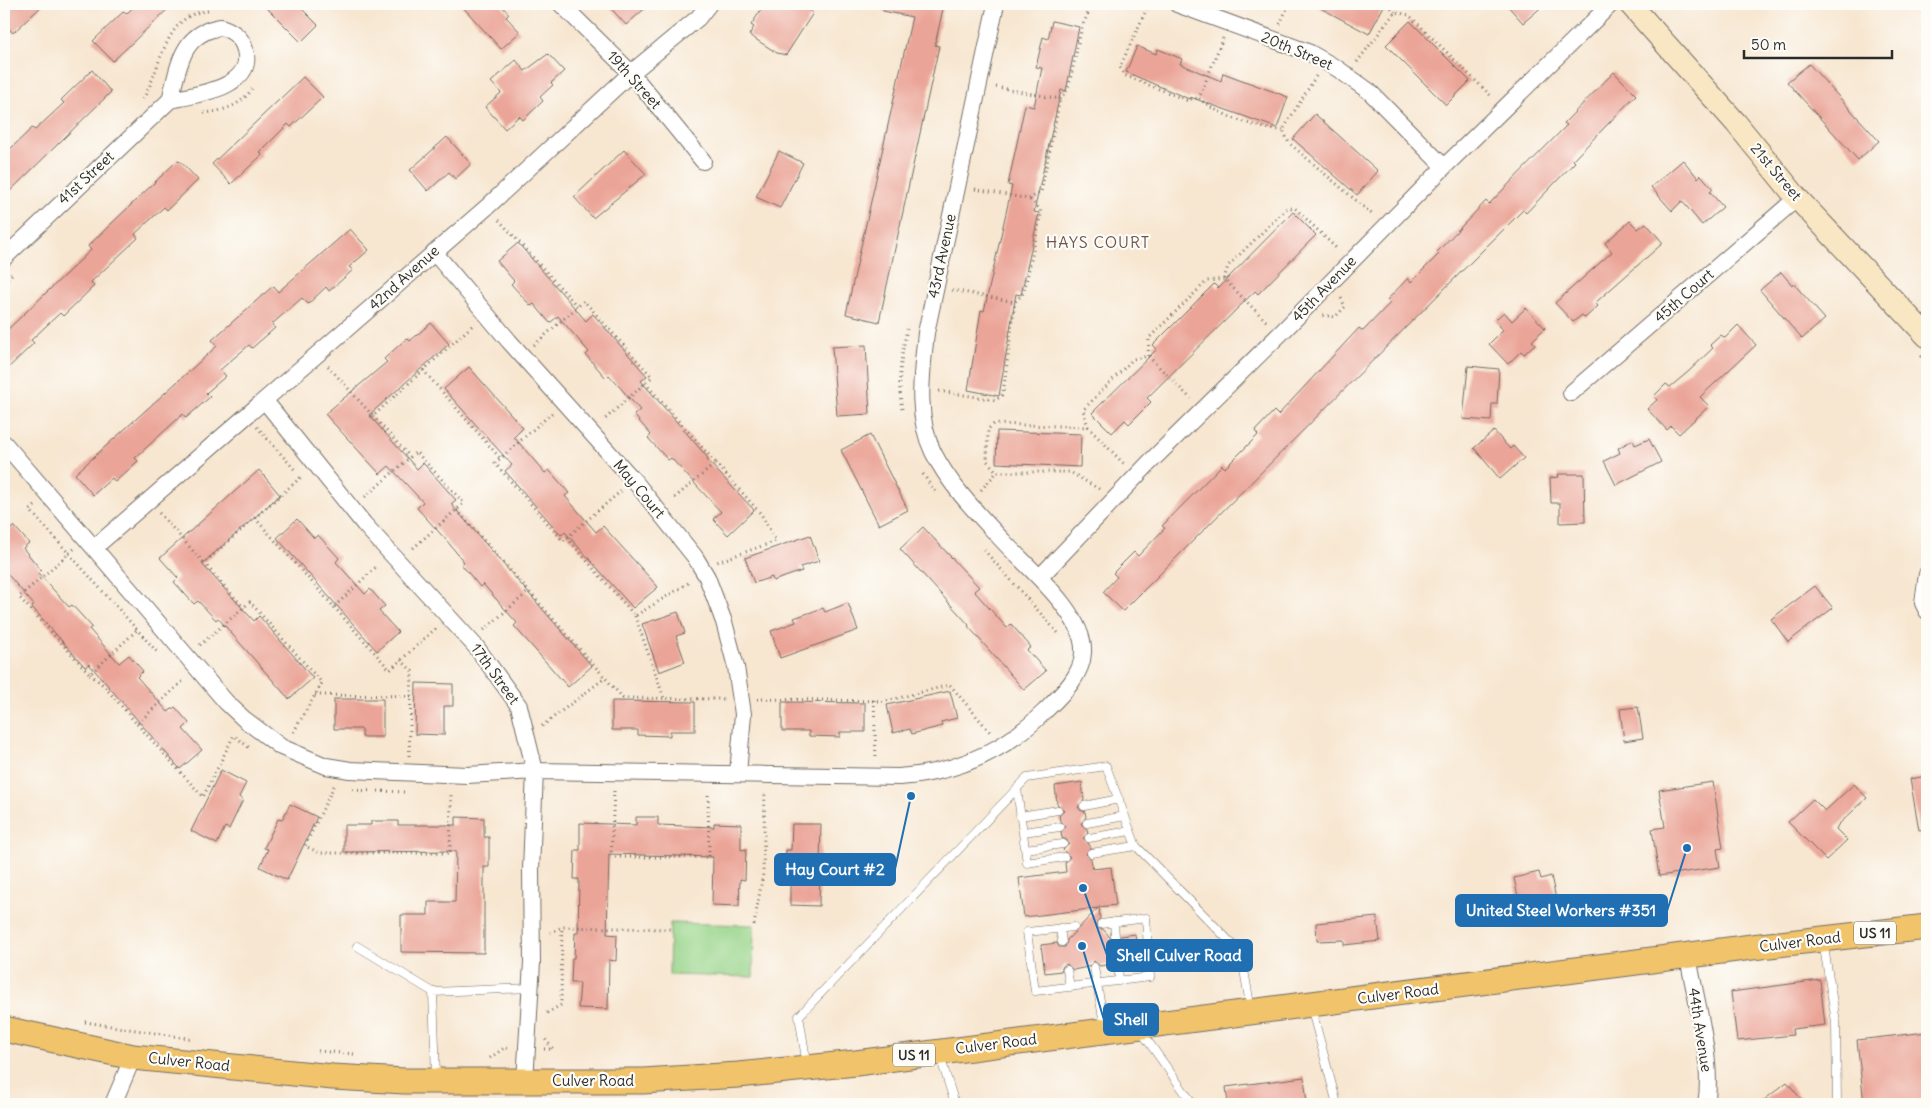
<svg xmlns="http://www.w3.org/2000/svg" width="1931" height="1108" viewBox="0 0 1931 1108" font-family="Delius,sans-serif">
<rect width="100%" height="100%" fill="#fdfcf7"/>
<filter id="ink" filterUnits="userSpaceOnUse"><feTurbulence type="fractalNoise" baseFrequency=".02" numOctaves="2"/><feDisplacementMap in="SourceGraphic" scale="10" xChannelSelector="R" yChannelSelector="G"/><feConvolveMatrix kernelMatrix="1 2 1 2 8 2 1 2 1" color-interpolation-filters="sRGB"/></filter>
<filter id="wash" filterUnits="userSpaceOnUse"><feTurbulence type="fractalNoise" baseFrequency=".0096" numOctaves="4" result="noise"/><feDisplacementMap in="SourceGraphic" scale="20" xChannelSelector="R" yChannelSelector="G"/><feGaussianBlur stdDeviation="1.12" result="paint"/><feColorMatrix in="noise" values="0 0 0 0 0 0 0 0 0 0 0 0 0 0 0 0 0 1.4 0 .05"/><feComposite in="paint" operator="in"/></filter>
<g filter="url(#wash)">
<rect width="100%" height="100%" fill="#f7e6d0"/>
<!-- green -->
<path fill="#97d489" stroke="#61805a" d="M670,923L754,925L753,977L669,975Z"/>
<g id="blocks">
<!-- building -->
<path fill="#eba598" d="M4,4H44L13,33L4,23Z
M137,4H173L113,61L93,41L124,11L126,14Z
M263,4H297L318,25L301,42Z
M460,4H500L509,14L506,17L520,32L501,49Z
M607,4H650L626,25Z
M765,4H811L807,9L813,13L786,55L777,53L749,35L754,27L751,25Z
M884,4H944L935,45L939,46L879,322L846,314L912,17L883,11Z
M1313,4H1385L1369,34Z
M1506,4H1545L1523,23Z
M1052,21L1079,27L1066,91L1061,90L1034,212L1039,213L1021,295L1016,294L999,396L968,390L981,310L984,311L1012,186L1008,185L1025,105L1034,107L1042,68L1036,67L1043,37L1048,39Z
M1410,21L1470,81L1446,105L1386,45Z
M1137,46L1156,54L1158,49L1182,59L1180,64L1221,81L1223,73L1288,97L1277,128L1190,97L1189,99L1126,72Z
M548,54L564,71L551,83L553,85L540,97L543,101L523,120L519,116L505,129L485,107L501,93L491,82L516,60L525,71Z
M1809,64L1879,141L1858,160L1787,82Z
M92,70L111,92L4,197V155L32,128L35,130L64,103L61,100Z
M1614,72L1636,95L1573,160L1575,162L1526,213L1523,210L1123,611L1103,592L1117,577L1113,573L1134,552L1138,556L1165,528L1162,526L1222,465L1225,468L1258,435L1255,431L1274,411L1278,415L1359,328L1363,331L1390,303L1387,300L1408,278L1411,282L1439,254L1437,252L1486,201L1489,204L1567,125L1564,123Z
M303,77L323,97L291,127L288,124L260,152L262,155L231,184L212,164Z
M1315,114L1378,171L1357,195L1293,139Z
M447,137L471,164L455,179L449,172L428,191L410,170Z
M624,150L646,174L593,218L574,197Z
M779,151L803,163L780,208L756,197Z
M1683,160L1698,178L1701,175L1713,189L1710,192L1723,207L1702,225L1682,201L1672,211L1651,187Z
M177,161L181,162L198,180L167,210L164,207L135,234L138,238L91,282L94,286L63,316L60,313L31,340L34,343L4,372V333L91,250L88,246Z
M1293,212L1316,235L1258,294L1255,291L1147,398L1151,402L1129,424L1125,420L1112,433L1092,413L1157,349L1153,345L1214,284L1218,288Z
M1630,221L1638,229L1646,223L1663,243L1595,303L1598,306L1585,318L1582,315L1573,322L1555,303L1612,252L1605,243Z
M350,229L369,250L349,267L353,270L329,291L326,287L308,304L302,298L272,324L275,328L252,348L249,345L220,370L226,376L206,393L210,397L186,418L183,414L135,458L138,461L115,482L112,478L93,495L75,474L217,346L212,340L273,286L278,292Z
M518,243L586,321L593,314L647,376L641,381L708,458L707,460L754,510L728,535L713,519L721,512L671,458L668,460L648,438L651,435L634,415L640,410L609,375L606,378L586,355L589,352L558,316L550,323L534,304L531,306L511,284L514,281L497,261Z
M1781,272L1792,285L1793,283L1825,319L1802,339L1760,290Z
M1526,308L1545,328L1532,341L1535,344L1524,354L1521,351L1508,364L1489,344L1503,330L1495,320L1504,312L1512,321Z
M431,323L449,344L369,415L417,469L423,463L456,500L451,504L592,666L568,687L514,626L517,623L483,584L480,587L461,564L464,562L447,541L417,508L423,502L389,466L380,474L325,414L387,362L384,359L407,338L410,341Z
M1738,325L1756,345L1700,397L1709,406L1679,434L1671,426L1667,430L1647,409L1657,400L1654,396L1666,384L1670,387L1688,372L1713,348L1710,345L1721,335L1725,338Z
M866,345L870,414L837,416L832,347Z
M1468,366L1499,369L1497,404H1492L1491,421L1463,419Z
M469,367L523,428L514,437L545,473L549,470L569,493L565,496L596,532L603,526L658,587L633,608L565,532L561,535L505,471L512,465L444,389Z
M997,431L1081,434L1080,467L996,463Z
M1494,431L1510,449L1513,446L1524,458L1500,479L1474,448Z
M870,435L908,510L879,525L841,450Z
M1649,439L1661,462L1616,485L1604,461L1620,453L1618,448L1633,440L1635,445Z
M259,470L280,495L202,564L254,621L259,616L313,678L289,699L218,618L216,620L198,601L194,604L174,582L178,578L160,558Z
M1558,474H1584L1585,522L1560,523V503H1551L1550,478L1559,477Z
M297,519L314,538L318,535L339,558L336,562L365,594L370,589L385,606L379,611L398,632L377,651L277,538Z
M14,526L29,543L23,548L41,570L38,573L69,607L72,605L92,627L89,629L119,663L129,655L143,671L137,677L168,712L175,707L189,723L183,729L202,750L180,769L89,664L85,667L32,607L34,605L4,570V535Z
M923,527L979,587L974,591L1007,628L1011,624L1031,647L1027,650L1046,671L1024,690L968,626L969,625L900,549Z
M810,535L819,561L800,567L802,571L773,581L772,577L754,583L745,558Z
M1815,586L1833,608L1788,642L1771,619Z
M848,603L858,630L780,658L771,631L796,622L794,618L823,608L825,612Z
M678,612L685,633L676,636L685,662L659,672L642,624Z
M416,683L453,684V706H444V735L415,734Z
M950,691L957,718L941,722L942,726L912,734L910,729L893,733L887,705Z
M334,699H383V737H362V729H334Z
M612,701L695,702V731H670V736L638,735V730H612Z
M782,702L865,703V732H840V737L809,736V731H782Z
M1638,707L1643,738L1624,741L1620,709Z
M221,770L246,783L239,797L243,800L229,829L225,827L217,844L191,831Z
M1927,776V829L1919,830L1910,779Z
M1082,782L1084,800L1078,807L1080,810L1085,812L1086,817L1081,824L1087,829L1088,833L1083,838L1089,844L1090,848L1086,854L1091,859L1093,869L1111,867L1116,905L1099,907L1100,918L1096,925L1098,929H1103L1113,941L1119,940L1121,936L1135,934L1139,960L1124,963L1117,957L1112,964L1100,966L1094,961L1088,967L1073,970L1067,964L1063,966L1061,971L1045,973L1041,945L1057,943L1059,947H1065L1067,940L1098,908L1024,917L1019,878L1066,872L1065,863L1070,857L1063,850L1069,844L1067,840L1062,838L1061,832L1065,826L1060,821L1059,816L1064,810L1057,804L1055,786Z
M1713,782L1723,848L1717,849L1720,867L1659,876L1652,829L1665,827L1659,790Z
M1854,784L1867,798L1838,825L1836,829L1847,840L1826,860L1788,822L1813,799L1825,811Z
M290,804L317,817L287,880L260,867L268,849L264,848L278,819L282,820Z
M456,817L484,818V837H489V867H484V953L401,952V915H428V902H455L456,851L344,852V825H371V821H398V825H456Z
M636,817H658V825L714,827V823L741,824V850L746,849L745,880L740,879L739,906L712,905L713,857L609,854L607,934L617,935L616,961L609,960L608,1009L578,1008L580,983H571L572,958H574L575,933H578L579,879H574L575,850H580V823L636,825Z
M792,824H821L819,906L790,905V880H785L786,850H791Z
M1539,872L1541,879L1551,876L1556,899L1520,906L1514,878Z
M1377,917L1380,941L1344,945V940L1317,941L1316,923Z
M1820,980L1825,1025L1792,1029L1793,1035L1737,1041L1731,992Z
M1927,1032V1104H1864L1857,1040Z
M1304,1077L1307,1104H1228L1226,1087Z
M1787,1082L1805,1104H1759Z"/>
</g>
</g>
<g filter="url(#ink)">
<use href="#blocks" fill-opacity="0" stroke="#726c65" stroke-width="1"/>
<g fill="none" stroke-linecap="round" stroke-linejoin="round">
<!-- lane casing -->
<g stroke="#726c65" stroke-width="9">
<path id="lane" d="M1017,789L1027,863L1064,857
M1084,806L1119,799
M1020,816L1058,810
M1087,823L1125,816
M1023,832L1060,827
M1089,838L1130,831
M1025,849L1063,844
M1091,853L1136,846
M1114,922L1115,936
M1074,927L1027,932L1035,991L1150,977L1146,918L1101,924
M1060,928L1062,942
M1823,941L1836,1022L1837,1104
M357,946L433,992
M1149,958L1241,953
M1118,963L1119,981
M1094,967L1105,1029
M1067,970L1070,987
M1311,1007L1337,1104
M1140,1030L1193,1104
M940,1056L955,1104
M807,1065L799,1016L1027,778L1106,766L1136,846L1241,953L1251,1010
M436,1077L433,992L530,988"/>
</g>
<!-- street casing -->
<g stroke="#726c65" stroke-width="18">
<path id="street" d="M561,4L631,73L703,161
M1177,4L1310,53L1338,69L1370,92L1444,167
M221,27C233,31 242,37 245,50C256,88 194,95 170,100C179,66 181,33 221,27Z
M434,252L509,341L636,483L695,557L707,577L724,622L736,667L743,714L738,774
M4,258L170,100
M1571,393L1797,198
M265,401L364,524L477,648L519,706L535,771L531,870L532,962L525,1082
M4,443L226,702L244,719L281,747L326,766L350,770L467,775L535,771L899,777C954,773 1004,752 1044,712C1059,697 1082,677 1083,653C1086,615 1027,567 1004,542C978,514 950,486 933,452C915,415 922,372 926,333L996,4
M94,548L487,207L631,73L698,18L709,4
M1927,574L1923,603L1927,611
M1040,577L1148,464L1284,330L1444,167L1611,4
M1688,956C1695,999 1714,1062 1706,1104
M113,1104L133,1057"/>
</g>
<!-- secondary casing -->
<g stroke="#726c65" stroke-width="24">
<path id="secondary" d="M1630,4L1736,123L1797,198L1927,336"/>
</g>
<!-- primary casing -->
<g stroke="#726c65" stroke-width="27">
<path id="primary" d="M4,1029L133,1057L333,1077L405,1081H643L738,1075L856,1063L1752,947L1927,927"/>
</g>
<!-- path -->
<path stroke="#726c65" stroke-width="3" stroke-dasharray="1 4" stroke-linecap="butt" d="M1149,4L1120,67L1124,75L1186,100L1199,98
M1388,4L1395,12
M1280,24L1289,4
M1223,38L1199,98C1215,114 1260,130 1283,130
M1357,62L1395,12L1409,15L1491,96
M1316,76L1283,130L1289,143L1373,215
M996,87L1060,99L1068,89L1082,27L1092,4
M143,99C161,70 164,13 208,11
M204,113C224,111 240,106 252,89
M975,189L1029,199L1041,192L1060,99
M499,220L578,307
M1224,279L1228,266L1287,208H1295L1338,250
M4,282L12,274
M952,290L1015,302L1024,292L1041,214L1040,209L1029,199
M1323,315L1335,317L1345,307L1341,298L1343,296
M534,345L584,301L652,377L604,420
M1148,356L1149,338L1207,281L1224,279L1267,322
M1921,356L1927,363
M328,366L373,416L474,324
M423,370L500,458
M645,383L716,463L672,500
M939,391L996,400L1003,394L1015,302
M902,409C897,381 901,357 907,329
M552,413L495,463L563,541L621,491
M373,416L410,457
M257,427L296,471
M1088,427L1083,410L1133,359L1148,356L1191,399
M716,463L761,514L776,541L717,562
M923,474L935,492
M1099,489L1070,472H997L987,461L988,429L994,424L1088,427L1124,464
M981,490L997,472
M365,497L416,452L464,503L411,550
M35,506L30,510L157,652
M457,510L623,698L724,699
M159,513L204,563L301,477
M255,518L334,607L378,565
M567,538L635,616L690,582
M74,549L19,597L90,674L137,630
M984,550L1058,633
M204,563L244,608
M334,607L390,670L436,628
M635,616L664,698
M484,630L529,591
M200,645L250,602L322,683L293,733
M401,660L412,671L411,696
M90,674L103,685L137,724L183,681
M315,695L411,696L409,756
M757,699L886,701L950,685L990,732
M874,700L876,759
M137,724L203,797L234,735
M542,726L605,678
M236,737L251,749
M334,786L305,846L320,853H450L451,792
M353,790L404,792
M614,791L611,857H709L708,792
M754,925L763,874L765,792
M550,933L562,927L670,929
M547,1013L561,1005L562,927
M85,1022L193,1039
M544,1049H553L545,1039
M318,1051L354,1054
M490,1058L504,1048H511"/>
<!-- lane -->
<use href="#lane" stroke="#fff" stroke-width="8"/>
<!-- street -->
<use href="#street" stroke="#fff" stroke-width="16"/>
<!-- secondary -->
<use href="#secondary" stroke="#f9e7c3" stroke-width="22"/>
<!-- primary -->
<use href="#primary" stroke="#f1c36a" stroke-width="25"/>
</g>
</g>
<g text-anchor="middle" stroke-width="4.5" stroke-linejoin="round" paint-order="stroke">
<!-- shield labels -->
<g fill="#fdfcf7" stroke="#6a6a68" stroke-width="1">
<rect x="1854" y="921.5" width="42" height="23" rx="4"/>
<rect x="893" y="1043.5" width="42" height="23" rx="4"/>
</g>
<g font-size="14" font-weight="bold" fill="#2b2b2b">
<text x="1875" y="938">US 11</text>
<text x="914" y="1060">US 11</text>
</g>
<!-- street labels -->
<g font-size="15" fill="#2b2b2b" stroke="#fdfcf7">
<text transform="translate(1297 51) rotate(23)" y="5">20th Street</text>
<text transform="translate(634 80) rotate(48)" y="5">19th Street</text>
<text transform="translate(1776 172) rotate(50)" y="5">21st Street</text>
<text transform="translate(86 178) rotate(-43)" y="5">41st Street</text>
<text transform="translate(942 256) rotate(-78)" y="5">43rd Avenue</text>
<text transform="translate(404 278) rotate(-42)" y="5">42nd Avenue</text>
<text transform="translate(1324 289) rotate(-46)" y="5">45th Avenue</text>
<text transform="translate(1684 296) rotate(-41)" y="5">45th Court</text>
<text transform="translate(639 489) rotate(50)" y="5">May Court</text>
<text transform="translate(495 674) rotate(54)" y="5">17th Street</text>
<text transform="translate(1800 942) rotate(-7)" y="5">Culver Road</text>
<text transform="translate(1398 994) rotate(-7)" y="5">Culver Road</text>
<text transform="translate(1700 1030) rotate(81)" y="5">44th Avenue</text>
<text transform="translate(996 1044) rotate(-7)" y="5">Culver Road</text>
<text transform="translate(189 1062) rotate(6)" y="5">Culver Road</text>
<text x="593" y="1086">Culver Road</text>
</g>
<!-- neighbourhood labels -->
<g font-size="16" letter-spacing="1" fill="#6e5651" stroke="#fdfcf7">
<text x="1098" y="248">HAYS COURT</text>
</g>
</g>
<!-- callouts -->
<path fill="none" stroke="#1f6fb2" stroke-width="2" d="M911 796L895 869M1687 848L1667 911M1083 888L1107 955M1082 946L1104 1020"/>
<g fill="#1f6fb2" stroke="#fdfcf7" stroke-width="2">
<circle cx="911" cy="796" r="5"/>
<circle cx="1687" cy="848" r="5"/>
<circle cx="1083" cy="888" r="5"/>
<circle cx="1082" cy="946" r="5"/>
</g>
<g fill="#1f6fb2" stroke="#1f6fb2" stroke-width="2">
<rect x="775" y="854" width="120" height="31" rx="5"/>
<rect x="1456" y="895" width="211" height="31" rx="5"/>
<rect x="1107" y="940" width="145" height="31" rx="5"/>
<rect x="1104" y="1004" width="54" height="31" rx="5"/>
</g>
<g font-size="16" text-anchor="middle" font-weight="bold" fill="#fff">
<text x="835" y="875">Hay Court #2</text>
<text x="1561" y="916">United Steel Workers #351</text>
<text x="1179" y="961">Shell Culver Road</text>
<text x="1131" y="1025">Shell</text>
</g>
<!-- margin -->
<rect width="1931" height="1108" fill="none" stroke="#fdfcf7" stroke-width="20"/>
<!-- scale -->
<path d="M1744 50v8h148v-8" fill="none" stroke="#2b2b2b" stroke-width="2.5"/>
<text x="1751" y="50" font-size="15" fill="#2b2b2b" stroke="#fdfcf7" stroke-width="4" paint-order="stroke">50 m</text>
</svg>
